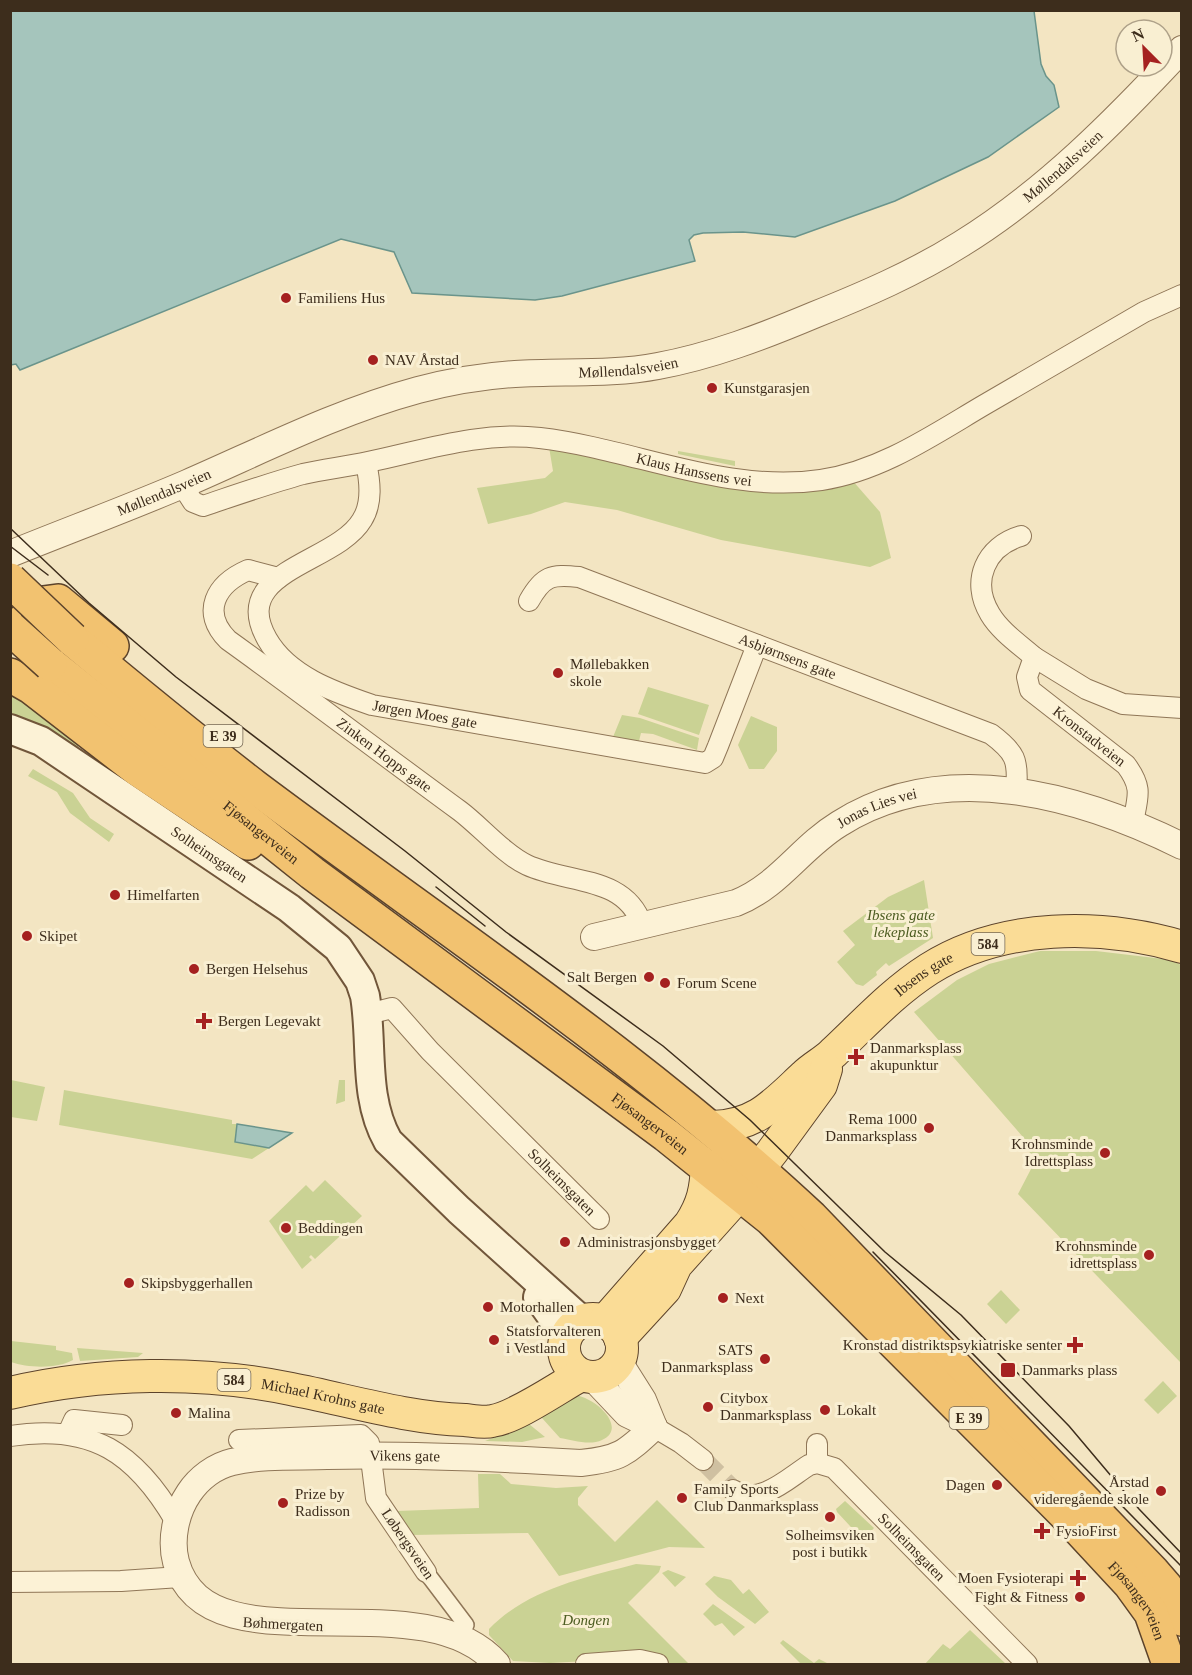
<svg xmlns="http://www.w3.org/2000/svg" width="1192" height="1675" viewBox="0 0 1192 1675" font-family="'Times New Roman',serif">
<rect width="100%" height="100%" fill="#f3e5c2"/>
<!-- green -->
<path fill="#cad294" d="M549,447L681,475L852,480L880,512L891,558L870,567L721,540L617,510L565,502L531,514L488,524L477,488L545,478L553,471Z
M678,451L735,461V466L678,454Z
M648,687L709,705L699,735L638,714Z
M11,691L80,744L75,751L11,718Z
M622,715L640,718L699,738L697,750L653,734L641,733L639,741L613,737Z
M751,716L777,727V751L764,769H749L738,745Z
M33,769L73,793L90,818L114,834L109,842L70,813L57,792L28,776Z
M924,880L933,938L889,966L886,963L876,972L877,975L863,986L856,984L837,962L855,945L843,931L888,897Z
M1040,951H1096L1172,960L1181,965V1363L1018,1194L1031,1169L1029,1144L914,1012L957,980L989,964Z
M11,1080L45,1087L37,1121L11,1117Z
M339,1080H345V1101L336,1104Z
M64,1090L232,1120V1124H237L235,1142L269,1148L252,1159L59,1125Z
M325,1180L362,1216L315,1259L311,1255L309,1257L312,1260L302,1269L269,1221L306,1185L313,1192Z
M1001,1290L1020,1310L1006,1324L987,1304Z
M11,1341L56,1346V1350L72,1353L73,1360C57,1369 28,1368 11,1362Z
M77,1348L143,1353L138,1357L80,1361Z
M1163,1381L1177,1396L1158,1414L1144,1400Z
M572,1395C594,1395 629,1428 602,1440C590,1446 572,1440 560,1438L542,1418V1414Z
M529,1424L545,1437L522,1442L485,1441Z
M478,1474H500L511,1484L556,1488L588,1486L578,1498V1505L615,1542L657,1500L705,1548L669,1547L559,1576L528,1533L412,1535L397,1511L479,1508Z
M845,1501L874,1528L863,1540L837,1512L836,1509Z
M636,1564L661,1566L659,1572L628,1603L689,1664H667L662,1657L550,1663L513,1661L489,1635V1629C528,1589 583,1578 636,1564Z
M668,1570L686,1577L675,1587L662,1573Z
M714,1576L731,1580L743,1594L749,1589L769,1612L755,1624L718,1597L705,1584Z
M713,1604L745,1627L734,1636L722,1623L715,1626L703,1614Z
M970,1630L1006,1664H925L943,1644L950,1649Z
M783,1640L814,1663L819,1659L829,1664H801L780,1643Z"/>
<!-- water -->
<path fill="#a5c5bc" stroke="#6a948b" stroke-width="1.5" d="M11,10L1034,11L1041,64L1046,76L1054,85L1059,107L988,157L895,201L795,237L743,232L703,233L694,235L689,240L695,261L562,296L535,300L412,293L394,252L341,239L20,370L16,364L10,365Z
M237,1124L292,1133L269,1148L235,1142Z"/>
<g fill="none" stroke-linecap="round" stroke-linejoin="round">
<!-- minor-tunnel -->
<path stroke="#cfc0a1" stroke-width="20" stroke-dasharray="20 10" stroke-linecap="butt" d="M703,1460L733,1490"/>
<!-- pedestrian casing -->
<g stroke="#8f7657" stroke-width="18">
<path id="pedestrian" d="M426,1572L466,1625"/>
</g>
<!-- minor casing -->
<g stroke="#8f7657" stroke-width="22">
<g id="minor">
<path id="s1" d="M366,463C370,481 373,503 362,520C336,564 228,570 267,639C288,676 334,692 372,705L705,763L713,758L718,746L757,645"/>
<path id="s2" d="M182,485L193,502L203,506C236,495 270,483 303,474C324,469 346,467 368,462C425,450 481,431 540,438C634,449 725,494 821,480C881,471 933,435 984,405C1038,374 1091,343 1144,312L1182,295"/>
<path id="s3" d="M1021,536C986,546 970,581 990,614C1000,631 1019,644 1034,657L1027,677L1030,690L1126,765C1143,788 1138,796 1133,822"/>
<path id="s4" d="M278,578L248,570C216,584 200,612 228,640C306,696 382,754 460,811C480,826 505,855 527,865C568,884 625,875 642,925"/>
<path id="s5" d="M529,601C543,576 551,574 579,577L991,734C1015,752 1019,760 1016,790"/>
<path d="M1034,657L1086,689L1123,704L1182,708"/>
<path id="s6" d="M368,1014L392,1008L430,1051L599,1219"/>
<path d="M654,1427L681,1443L703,1460"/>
<path d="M68,1433L74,1420L122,1425"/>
<path d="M10,1436C92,1423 136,1453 176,1522"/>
<path d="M239,1440L361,1435L369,1443L376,1498L426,1572"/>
<path d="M817,1444V1463"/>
<path id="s7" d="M733,1490C759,1507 787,1479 809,1465L817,1463L834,1468L1027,1664"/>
<path d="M10,1582L121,1581L180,1577"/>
<path d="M586,1664L640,1660L658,1664"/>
</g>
</g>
<!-- tertiary casing -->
<g stroke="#8f7657" stroke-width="28">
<g id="tertiary">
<path id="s8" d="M10,554C69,530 129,508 187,483C263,450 337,412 418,390C449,382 482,376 515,374C563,371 611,375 658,366C712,356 764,336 814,315C864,295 915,273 961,244C1045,192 1115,121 1182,49"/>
<path id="s9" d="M594,937L736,903C779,886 800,848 839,824C944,757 1079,795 1182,846"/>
<path d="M619,1362L643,1400L654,1427"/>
<path d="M592,1377L627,1414L654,1427"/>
<path id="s10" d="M497,1664C421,1576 207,1675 176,1562C170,1539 176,1512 189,1493C199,1478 215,1466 232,1462C263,1455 296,1457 327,1456C412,1454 496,1458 581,1463C620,1459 626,1453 654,1427"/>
</g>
</g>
<!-- secondary casing -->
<g stroke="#71563a" stroke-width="32">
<g id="secondary">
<path id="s11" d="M10,729L41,741L289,908L338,948L360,981L365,996C373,1044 363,1097 388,1141L459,1210L581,1320"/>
<path d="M538,1297L566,1336"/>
</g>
</g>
<!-- primary casing -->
<g stroke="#5c432b" stroke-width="34">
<g id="primary">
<path id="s12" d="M712,1127C756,1126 774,1104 804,1076C813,1067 824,1062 833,1053C864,1024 893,992 929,969C1002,923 1101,923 1182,947"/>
<circle cx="593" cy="1348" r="29"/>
<path d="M605,1321L690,1224C703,1204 706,1189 707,1166"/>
<path d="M620,1338L665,1289L676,1265L728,1207L772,1152L821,1085L826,1069"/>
<path id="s13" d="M10,1393C100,1372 200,1370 291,1389C348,1400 406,1418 465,1420C474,1421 484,1423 492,1421C515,1418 559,1387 581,1375"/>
</g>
</g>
<!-- trunk casing -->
<g stroke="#5c432b" stroke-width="36">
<g id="trunk">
<path d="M10,633L43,603L58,601L112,646"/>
<path d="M72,639C132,689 193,739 255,787C443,928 640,1057 811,1217L1153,1572L1166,1587L1182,1619"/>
<path id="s14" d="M50,664L312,873L666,1135L771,1219L1065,1514L1130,1584L1151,1613L1169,1664"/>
<path d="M10,675L31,687L137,769L248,843"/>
</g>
</g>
<!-- pedestrian -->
<use href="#pedestrian" stroke="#fcf2d6" stroke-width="15"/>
<!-- minor -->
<use href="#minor" stroke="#fcf2d6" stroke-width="20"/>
<!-- tertiary -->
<use href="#tertiary" stroke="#fcf2d6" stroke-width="26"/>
<!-- secondary -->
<use href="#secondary" stroke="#fcf2d6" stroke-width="28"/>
<!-- primary -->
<use href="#primary" stroke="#fadc96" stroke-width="32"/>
<!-- trunk -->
<use href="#trunk" stroke="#f2c270" stroke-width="33"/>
<!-- tram -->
<path stroke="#3d2d1c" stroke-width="1.5" d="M10,528L89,603L176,677L405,851L506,932L663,1046L750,1120L885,1252L961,1315L1069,1426L1139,1509L1182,1554
M10,546L48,575
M436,887L485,926
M873,1252L1182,1567"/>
<!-- trunk-bridge casing -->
<g stroke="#5c432b" stroke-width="36" stroke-linecap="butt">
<path id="trunk-bridge" d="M10,580L72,639
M10,628L50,664"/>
</g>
<!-- trunk-bridge -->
<use href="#trunk-bridge" stroke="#f2c270" stroke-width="33"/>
</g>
<!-- markers -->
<g fill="#a52120" stroke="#f9efd2" stroke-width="2">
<circle cx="286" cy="298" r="6"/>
<circle cx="373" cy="360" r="6"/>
<circle cx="712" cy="388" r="6"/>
<circle cx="558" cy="673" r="6"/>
<circle cx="115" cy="895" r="6"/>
<circle cx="27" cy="936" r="6"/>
<circle cx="194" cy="969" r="6"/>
<circle cx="649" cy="977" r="6"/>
<circle cx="665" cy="983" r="6"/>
<path d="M201 1012h6v6h6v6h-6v6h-6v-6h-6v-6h6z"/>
<path d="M853 1048h6v6h6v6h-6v6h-6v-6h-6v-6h6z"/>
<circle cx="929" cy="1128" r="6"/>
<circle cx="1105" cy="1153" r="6"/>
<circle cx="286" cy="1228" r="6"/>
<circle cx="565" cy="1242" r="6"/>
<circle cx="1149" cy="1255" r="6"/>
<circle cx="129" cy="1283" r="6"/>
<circle cx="723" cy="1298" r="6"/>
<circle cx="488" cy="1307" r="6"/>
<circle cx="494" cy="1340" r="6"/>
<path d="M1072 1336h6v6h6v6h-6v6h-6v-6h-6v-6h6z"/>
<circle cx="765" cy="1359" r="6"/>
<rect x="1000" y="1362" width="16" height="16" rx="3"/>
<circle cx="708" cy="1407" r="6"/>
<circle cx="825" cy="1410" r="6"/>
<circle cx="176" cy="1413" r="6"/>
<circle cx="997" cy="1485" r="6"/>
<circle cx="1161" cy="1491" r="6"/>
<circle cx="682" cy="1498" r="6"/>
<circle cx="283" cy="1503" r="6"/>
<circle cx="830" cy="1517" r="6"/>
<path d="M1039 1522h6v6h6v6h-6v6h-6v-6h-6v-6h6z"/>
<path d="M1075 1569h6v6h6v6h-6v6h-6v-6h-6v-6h6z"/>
<circle cx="1080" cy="1597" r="6"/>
</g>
<g text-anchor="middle" stroke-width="6" stroke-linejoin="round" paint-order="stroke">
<!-- shield labels -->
<g fill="#f9efd2" stroke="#756753" stroke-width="1.5">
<rect x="203.5" y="725" width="39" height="22" rx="4.5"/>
<rect x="971.5" y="933" width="33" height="22" rx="4.5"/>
<rect x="217.5" y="1369" width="33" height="22" rx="4.5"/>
<rect x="949.5" y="1407" width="39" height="22" rx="4.5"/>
</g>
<g font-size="14" font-weight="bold" fill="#3d2d1c">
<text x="223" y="741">E 39</text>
<text x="988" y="949">584</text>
<text x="234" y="1385">584</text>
<text x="969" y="1423">E 39</text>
</g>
<!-- street labels -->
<g font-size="15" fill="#3d2d1c" stroke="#f9efd2">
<text dy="5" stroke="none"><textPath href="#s8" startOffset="1138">Møllendalsveien</textPath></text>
<text dy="5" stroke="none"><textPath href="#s8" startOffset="652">Møllendalsveien</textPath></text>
<text dy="5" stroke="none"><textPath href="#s2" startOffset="534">Klaus Hanssens vei</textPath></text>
<text dy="5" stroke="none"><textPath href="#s8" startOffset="166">Møllendalsveien</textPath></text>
<text dy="5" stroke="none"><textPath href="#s5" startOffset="284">Asbjørnsens gate</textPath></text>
<text dy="5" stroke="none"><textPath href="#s1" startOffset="411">Jørgen Moes gate</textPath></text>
<text dy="5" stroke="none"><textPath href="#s3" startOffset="270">Kronstadveien</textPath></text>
<text dy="5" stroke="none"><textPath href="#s4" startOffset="315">Zinken Hopps gate</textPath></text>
<text dy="5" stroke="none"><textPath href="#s9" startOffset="318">Jonas Lies vei</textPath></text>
<text dy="5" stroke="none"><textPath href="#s14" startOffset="270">Fjøsangerveien</textPath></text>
<text dy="5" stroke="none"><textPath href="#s11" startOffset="236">Solheimsgaten</textPath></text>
<text dy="5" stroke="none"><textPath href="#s12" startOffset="266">Ibsens gate</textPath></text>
<text dy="5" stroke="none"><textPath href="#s14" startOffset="756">Fjøsangerveien</textPath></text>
<text dy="5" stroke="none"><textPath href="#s6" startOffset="268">Solheimsgaten</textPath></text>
<text dy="5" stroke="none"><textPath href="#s13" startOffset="316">Michael Krohns gate</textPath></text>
<text dy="5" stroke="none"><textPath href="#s10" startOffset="656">Vikens gate</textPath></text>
<text transform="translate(408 1544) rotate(56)" y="5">Løbergsveien</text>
<text dy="5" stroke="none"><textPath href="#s7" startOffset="222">Solheimsgaten</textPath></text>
<text dy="5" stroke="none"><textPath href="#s14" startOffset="1440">Fjøsangerveien</textPath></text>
<text transform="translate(283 1624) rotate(3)" y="5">Bøhmergaten</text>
</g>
<!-- poi labels -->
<g font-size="15" fill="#3d2d1c" stroke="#f9efd2" text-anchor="start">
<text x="298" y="303">Familiens Hus</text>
<text x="385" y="365">NAV Årstad</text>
<text x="724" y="393">Kunstgarasjen</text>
<text x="570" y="669">Møllebakken<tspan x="570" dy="17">skole</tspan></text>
<text x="127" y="900">Himelfarten</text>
<text x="39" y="941">Skipet</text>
<text x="206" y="974">Bergen Helsehus</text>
<text x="637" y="982" text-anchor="end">Salt Bergen</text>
<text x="677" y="988">Forum Scene</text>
<text x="218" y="1026">Bergen Legevakt</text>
<text x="870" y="1053">Danmarksplass<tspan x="870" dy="17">akupunktur</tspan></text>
<text x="917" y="1124" text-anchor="end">Rema 1000<tspan x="917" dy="17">Danmarksplass</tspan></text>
<text x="1093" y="1149" text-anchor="end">Krohnsminde<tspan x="1093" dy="17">Idrettsplass</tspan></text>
<text x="298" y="1233">Beddingen</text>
<text x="577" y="1247">Administrasjonsbygget</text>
<text x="1137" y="1251" text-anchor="end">Krohnsminde<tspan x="1137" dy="17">idrettsplass</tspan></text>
<text x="141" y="1288">Skipsbyggerhallen</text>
<text x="735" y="1303">Next</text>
<text x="500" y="1312">Motorhallen</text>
<text x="506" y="1336">Statsforvalteren<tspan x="506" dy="17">i Vestland</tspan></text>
<text x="1062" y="1350" text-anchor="end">Kronstad distriktspsykiatriske senter</text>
<text x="753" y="1355" text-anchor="end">SATS<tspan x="753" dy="17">Danmarksplass</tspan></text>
<text x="1022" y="1375">Danmarks plass</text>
<text x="720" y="1403">Citybox<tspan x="720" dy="17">Danmarksplass</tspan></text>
<text x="837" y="1415">Lokalt</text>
<text x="188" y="1418">Malina</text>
<text x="1149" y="1487" text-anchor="end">Årstad<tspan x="1149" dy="17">videregående skole</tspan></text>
<text x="985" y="1490" text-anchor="end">Dagen</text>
<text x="694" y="1494">Family Sports<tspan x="694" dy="17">Club Danmarksplass</tspan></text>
<text x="295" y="1499">Prize by<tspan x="295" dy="17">Radisson</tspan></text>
<text x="1056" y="1536">FysioFirst</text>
<text x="830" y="1540" text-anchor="middle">Solheimsviken<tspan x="830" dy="17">post i butikk</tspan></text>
<text x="1064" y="1583" text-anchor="end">Moen Fysioterapi</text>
<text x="1068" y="1602" text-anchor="end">Fight &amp; Fitness</text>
</g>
<!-- park labels -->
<g font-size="15" font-style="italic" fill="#4c5c21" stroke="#f9efd2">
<text x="901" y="920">Ibsens gate<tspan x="901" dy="17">lekeplass</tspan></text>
<text x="586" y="1625">Dongen</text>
</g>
</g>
<!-- border -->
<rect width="1192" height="1675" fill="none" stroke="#3d2d1c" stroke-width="24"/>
<!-- north arrow -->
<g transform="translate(1144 48) rotate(336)"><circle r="28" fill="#f9efd2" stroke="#aea189" stroke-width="1.5"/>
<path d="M0-4.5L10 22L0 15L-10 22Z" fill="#a52120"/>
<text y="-9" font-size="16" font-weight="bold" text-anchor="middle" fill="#3d2d1c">N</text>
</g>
</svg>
